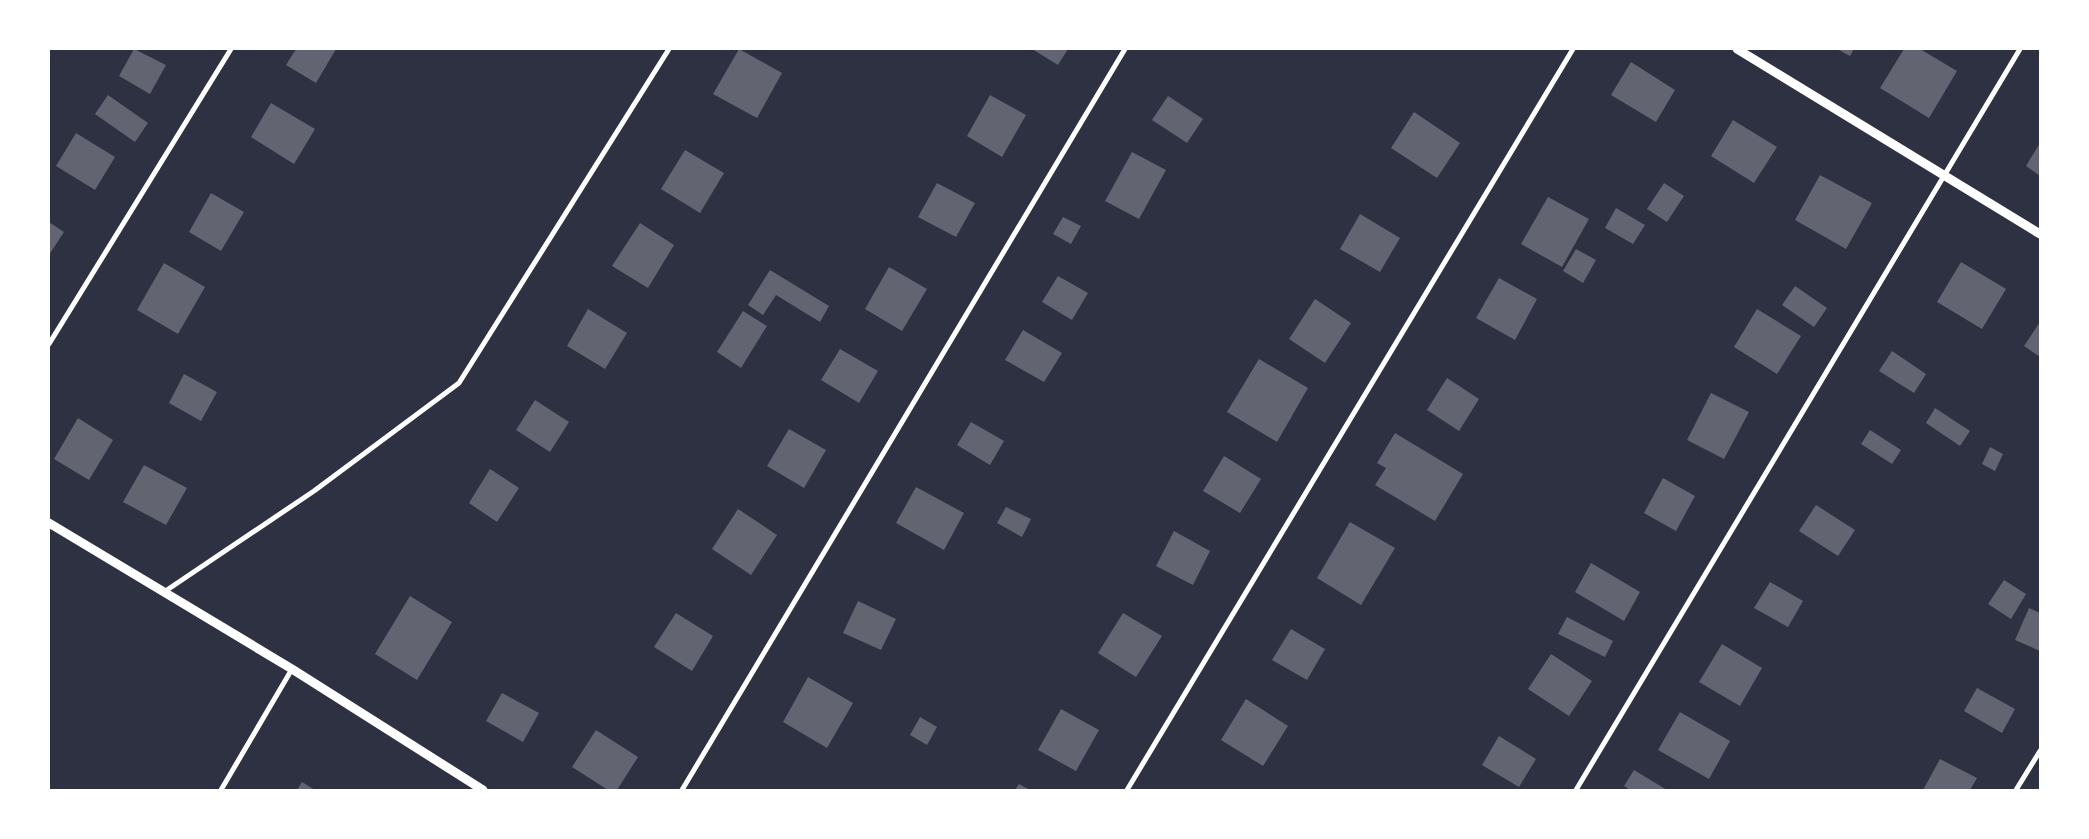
<svg xmlns="http://www.w3.org/2000/svg" width="2089" height="839" viewBox="0 0 2089 839" font-family="Manrope,sans-serif">
<rect width="100%" height="100%" fill="#2d3142"/>
<!-- building -->
<path fill="#626471" d="M134,49L166,65L150,94L119,76Z
M296,49H336L316,83L286,65Z
M739,49L782,73L757,118L713,94Z
M1032,49H1068L1058,65Z
M1837,49H1854L1850,56Z
M1904,49H1920L1957,71L1929,118L1880,88Z
M1631,62L1675,90L1656,122L1611,95Z
M108,95L148,123L135,142L95,114Z
M990,95L1026,115L1002,157L967,136Z
M1168,96L1203,119L1187,143L1152,120Z
M271,103L315,129L294,164L251,137Z
M1414,112L1460,143L1437,178L1391,148Z
M1733,120L1777,147L1754,183L1711,156Z
M76,133L115,157L95,190L56,166Z
M2040,143V176L2026,166Z
M685,150L724,173L700,213L661,189Z
M1132,152L1166,170L1139,219L1105,201Z
M1820,175L1872,203L1846,249L1795,220Z
M937,183L975,203L956,237L918,217Z
M1664,183L1684,196L1667,222L1647,209Z
M211,193L244,212L221,251L189,232Z
M1548,197L1589,219L1562,267L1521,244Z
M1616,208L1645,225L1633,244L1605,228Z
M1360,214L1400,238L1380,272L1340,249Z
M1063,217L1081,226L1071,244L1053,234Z
M49,222L64,232L49,255Z
M640,223L674,245L648,288L612,266Z
M1576,249L1596,260L1583,283L1563,271Z
M1961,262L2006,289L1982,329L1937,302Z
M164,263L205,287L178,334L137,310Z
M889,267L927,289L902,331L865,309Z
M770,270L829,306L820,322L776,295L763,315L748,305Z
M1058,276L1088,293L1072,320L1042,302Z
M1499,278L1537,299L1515,340L1476,318Z
M1795,286L1827,308L1814,327L1782,305Z
M1315,299L1351,323L1325,363L1289,339Z
M588,309L627,333L605,369L567,346Z
M1757,309L1801,336L1777,374L1734,347Z
M743,311L767,326L741,368L717,352Z
M2040,322V357L2024,346Z
M1023,330L1062,353L1044,382L1005,360Z
M840,349L878,371L859,403L821,380Z
M1892,351L1926,374L1914,393L1879,371Z
M1259,359L1308,388L1277,442L1227,412Z
M184,374L217,392L201,421L169,403Z
M1447,378L1479,399L1459,431L1427,410Z
M1711,393L1749,412L1724,459L1687,440Z
M535,400L569,422L550,452L516,430Z
M1935,408L1970,431L1960,446L1926,423Z
M78,418L113,440L89,480L54,459Z
M971,422L1004,441L990,465L957,445Z
M789,429L826,450L804,488L767,466Z
M1870,430L1901,450L1892,464L1861,444Z
M1395,433L1463,474L1435,521L1375,485L1386,468L1377,463Z
M1990,447L2003,454L1995,471L1982,464Z
M1224,456L1261,479L1240,513L1203,491Z
M144,465L187,488L166,525L123,502Z
M490,469L519,488L497,522L469,503Z
M1663,478L1695,496L1676,531L1644,513Z
M916,487L964,513L944,550L896,523Z
M1816,505L1855,530L1838,556L1799,531Z
M1006,507L1031,519L1022,537L997,523Z
M738,509L777,535L751,575L712,549Z
M1350,522L1395,548L1361,605L1317,578Z
M1174,531L1210,551L1193,585L1156,566Z
M1591,563L1640,592L1624,621L1575,592Z
M2004,580L2026,594L2011,619L1988,604Z
M1770,582L1803,601L1788,627L1754,608Z
M410,596L452,622L417,680L375,654Z
M858,601L896,619L881,650L843,633Z
M2029,608L2040,613V651L2015,640Z
M676,613L713,636L692,671L654,647Z
M1123,613L1162,636L1136,677L1098,653Z
M1567,617L1613,641L1605,657L1558,634Z
M1291,629L1325,649L1307,680L1272,660Z
M1722,644L1762,668L1740,706L1699,682Z
M1551,654L1592,681L1569,716L1528,689Z
M808,677L853,703L827,748L783,722Z
M1977,688L2015,709L2002,733L1964,711Z
M502,693L539,713L523,742L486,721Z
M1246,699L1288,726L1263,766L1221,740Z
M1061,709L1099,730L1076,771L1038,750Z
M1680,712L1730,741L1709,779L1658,750Z
M920,717L937,727L927,745L910,735Z
M596,730L638,757L617,790H608L572,767Z
M1499,736L1536,759L1519,787L1482,765Z
M1940,759L1977,778L1970,790H1923Z
M1634,770L1667,790H1630L1624,786Z
M302,782L315,790H297Z
M1019,784L1030,790H1015Z"/>
<g fill="none" stroke-linecap="round" stroke-linejoin="round">
<!-- minor -->
<path stroke="#fff" stroke-width="5" d="M49,344L231,49
M164,592L314,491L459,383L669,49
M221,790L292,669
M682,790L1125,49
M1127,790L1573,49
M1576,790L2020,49
M2016,790L2040,751"/>
<!-- tertiary -->
<path stroke="#fff" stroke-width="9" d="M1737,49L2040,234
M49,523L292,669L483,790"/>
</g>
<!-- border -->
<rect width="2089" height="839" fill="none" stroke="#ffffff" stroke-width="100"/>
</svg>
